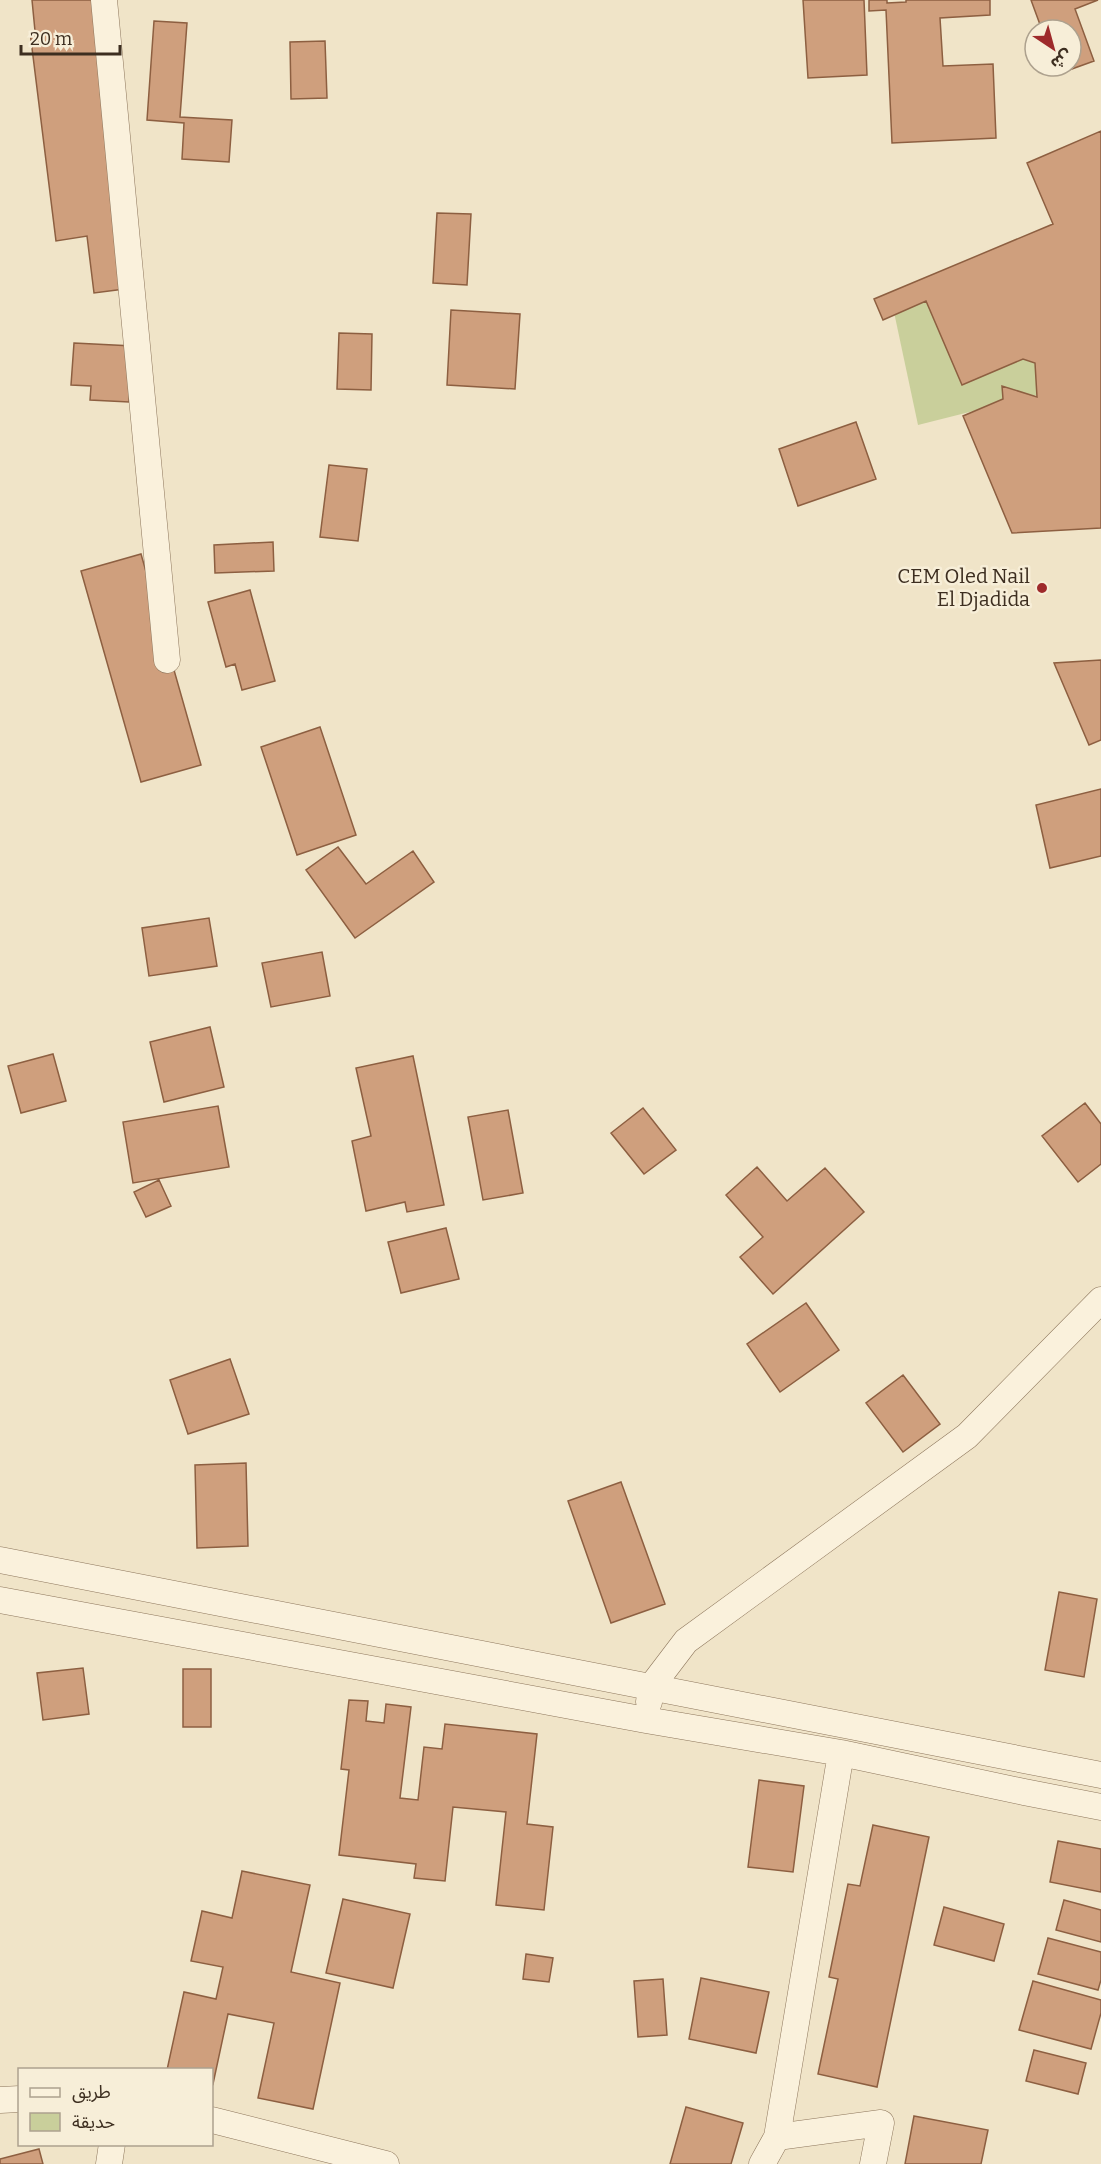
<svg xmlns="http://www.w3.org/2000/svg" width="1101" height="2164" viewBox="0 0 1101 2164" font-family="Bitter,'Noto Sans Arabic',serif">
<rect width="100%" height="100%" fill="#f0e4c8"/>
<!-- green -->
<path fill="#c9cf9b" d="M1101,258V379L918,425L891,298Z"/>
<!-- building -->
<path fill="#cf9f7d" stroke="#8d5f41" stroke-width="1.5" d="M32,0H96L132,288L94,293L87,236L56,241L30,32L35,31Z
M803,0H864L867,75L808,78Z
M869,0H887V3L906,2V0H990V15L940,18L943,66L993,64L996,138L892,143L886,10L869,11Z
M1031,0H1098L1075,9L1094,61L1058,74L1055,66H1071V30H1042Z
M154,21L187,23L180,117L232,120L229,162L182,159L184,123L147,120Z
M325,41L327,98L291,99L290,42Z
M1101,131V528L1012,533L963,416L1003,399L1002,386L1037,397L1035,363L1023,359L962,385L926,301L883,320L874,299L1053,224L1027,163Z
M437,213L471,214L467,285L433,283Z
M451,310L520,314L515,389L447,385Z
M339,333L372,334L371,390L337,389Z
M74,343L133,346L129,402L90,400L91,386L71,385Z
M856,422L876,479L798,506L779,449Z
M329,465L367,469L358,541L320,537Z
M273,542L274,571L215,573L214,545Z
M141,554L201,765L141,782L81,571Z
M250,590L275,681L242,690L235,664L226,667L208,602Z
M1101,660V740L1089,745L1054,663Z
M320,727L356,835L297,855L261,747Z
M1101,789V856L1050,868L1036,805Z
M338,847L366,884L413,851L434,882L355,938L306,870Z
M209,918L217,966L149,976L142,928Z
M322,952L330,996L271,1007L262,963Z
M210,1027L224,1087L164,1102L150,1042Z
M53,1054L66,1101L21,1113L8,1066Z
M413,1056L444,1205L407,1212L405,1202L366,1211L352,1141L371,1136L356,1068Z
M1085,1103L1101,1124V1164L1078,1182L1042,1136Z
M218,1106L229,1167L133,1183L123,1122Z
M643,1108L676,1150L644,1174L611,1133Z
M508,1110L523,1193L483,1200L468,1117Z
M757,1167L787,1201L825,1168L864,1212L773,1294L740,1257L763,1237L726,1195Z
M159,1180L171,1206L146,1217L134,1192Z
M446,1228L459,1279L401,1293L388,1242Z
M806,1303L839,1350L780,1392L747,1344Z
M230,1359L249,1414L188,1434L170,1380Z
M903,1375L940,1424L903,1452L866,1403Z
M246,1463L248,1546L197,1548L195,1465Z
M621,1482L665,1604L611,1623L568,1501Z
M1059,1592L1097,1599L1084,1677L1045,1670Z
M83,1668L89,1714L43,1720L37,1673Z
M183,1669H211V1727H183Z
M349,1700L368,1701L366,1721L384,1723L386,1704L411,1707L400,1798L418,1800L424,1747L442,1749L445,1724L537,1734L527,1824L553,1827L544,1910L496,1905L506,1812L453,1807L445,1881L414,1878L416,1864L339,1855L349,1770L341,1769Z
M759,1780L804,1786L793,1872L748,1867Z
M873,1825L929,1837L877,2087L818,2074L838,1979L829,1977L848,1884L860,1886Z
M1058,1841L1101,1849V1892L1050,1882Z
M242,1871L310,1885L291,1972L340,1983L313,2109L258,2098L274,2023L228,2014L213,2084L212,2083V2070H167L184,1992L216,1999L223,1967L191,1961L202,1911L232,1918Z
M343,1899L410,1914L393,1988L326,1973Z
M1064,1900L1101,1910V1942L1056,1930Z
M944,1907L1004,1924L994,1961L934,1945Z
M1048,1938L1101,1952V1980L1098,1990L1038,1974Z
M526,1954L553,1958L549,1982L523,1979Z
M701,1978L769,1992L756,2053L689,2039Z
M663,1979L667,2035L638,2037L634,1981Z
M1033,1981L1101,2000V2013L1091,2049L1019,2030Z
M1034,2050L1086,2063L1078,2094L1026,2081Z
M686,2107L743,2123L731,2164H670Z
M914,2116L988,2130L981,2164H905Z
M39,2149L43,2164H0V2159Z"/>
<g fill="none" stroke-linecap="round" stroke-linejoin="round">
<!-- minor casing -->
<g stroke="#8d765c" stroke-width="27">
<path id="minor" d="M104,0L167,660
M0,1560L1101,1775
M0,1600L646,1720L841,1753L1024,1792L1101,1807
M649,1702L651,1687L686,1641L967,1436L1101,1300
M0,2100L20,2099
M212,2120L386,2164
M777,2137L841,1753
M109,2164L112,2144
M762,2164L777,2137L881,2123L873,2164"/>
</g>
<!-- minor -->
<use href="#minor" stroke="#faf1dc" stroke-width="26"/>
</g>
<!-- markers -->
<circle fill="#9e2a2b" stroke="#f7eed8" stroke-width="2" cx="1042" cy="588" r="6"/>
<g text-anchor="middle" stroke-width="5" stroke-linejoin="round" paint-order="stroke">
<!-- poi labels -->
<g font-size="20" fill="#3d2e20" stroke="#f7eed8" text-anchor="end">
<text x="1030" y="583">CEM Oled Nail<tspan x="1030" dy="23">El Djadida</tspan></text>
</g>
</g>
<!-- legend -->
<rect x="18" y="2068" width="195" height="78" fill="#f7eed8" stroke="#ada18e" stroke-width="1.5"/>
<rect x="30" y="2088" width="30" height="9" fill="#faf1dc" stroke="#ada18e" stroke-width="1.5"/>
<text x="72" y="2098" font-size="18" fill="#3d2e20">طريق</text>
<rect x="30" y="2113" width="30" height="18" fill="#c9cf9b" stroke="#ada18e" stroke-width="1.5"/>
<text x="72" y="2128" font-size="18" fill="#3d2e20">حديقة</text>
<!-- north arrow -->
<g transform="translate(1053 48) rotate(144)"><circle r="28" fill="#f7eed8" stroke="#ada18e" stroke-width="1.5"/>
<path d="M0-4.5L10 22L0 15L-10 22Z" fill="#9e2a2b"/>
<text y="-9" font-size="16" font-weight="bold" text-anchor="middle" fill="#3d2e20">ش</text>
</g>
<!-- scale -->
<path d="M21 45v9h99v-9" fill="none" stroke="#3d2e20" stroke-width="3"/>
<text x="30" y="45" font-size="18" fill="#3d2e20" stroke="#f7eed8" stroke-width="4.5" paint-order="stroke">20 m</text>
</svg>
